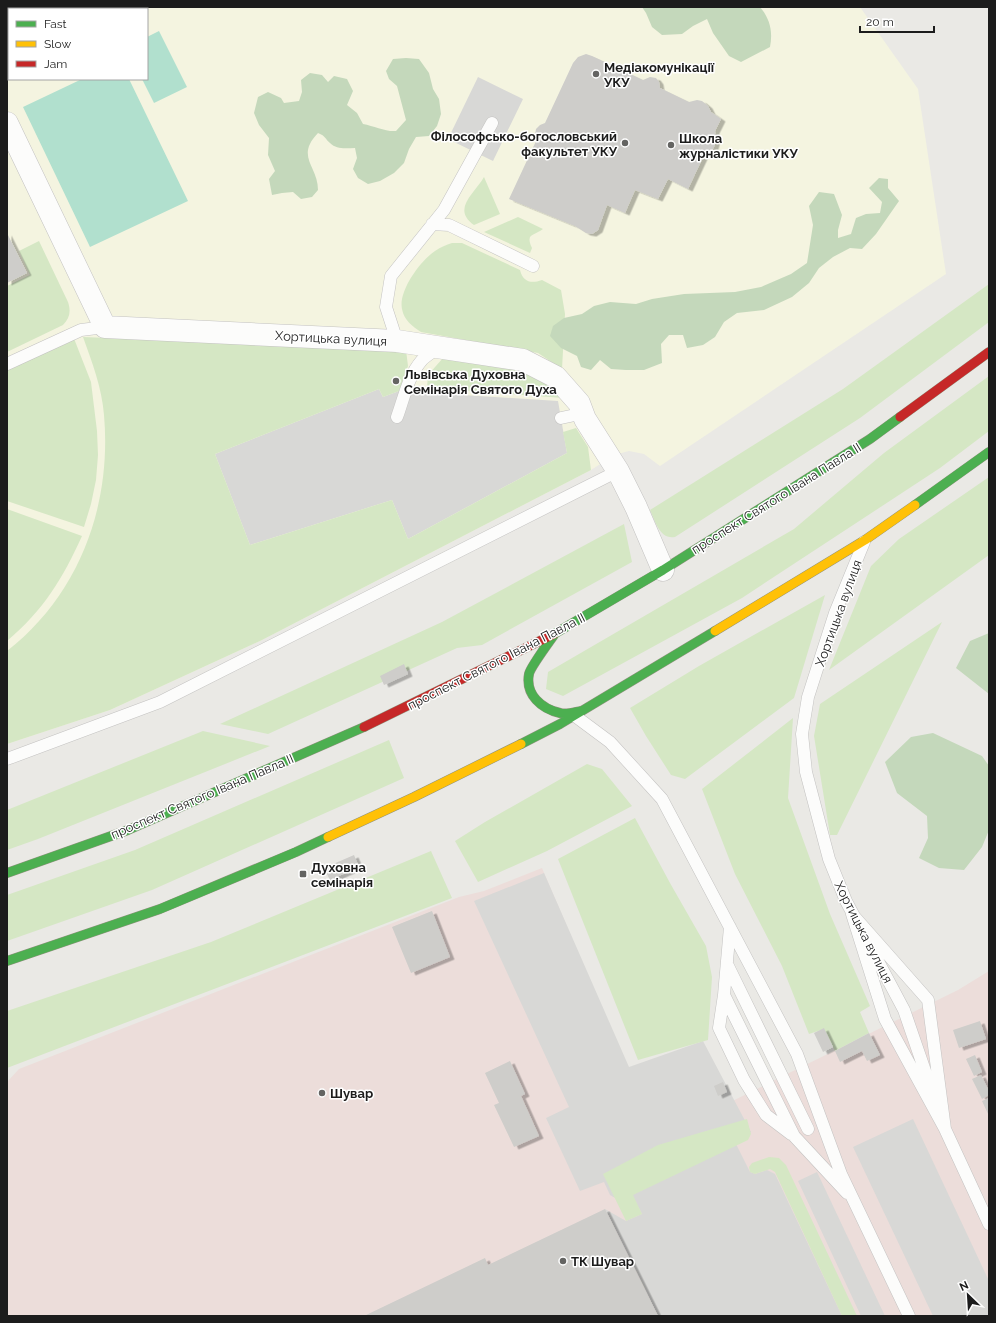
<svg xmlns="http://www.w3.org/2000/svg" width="996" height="1323" viewBox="0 0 996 1323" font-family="Raleway,sans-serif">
<defs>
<filter id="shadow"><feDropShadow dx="4.5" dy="2.5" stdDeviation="0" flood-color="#0004"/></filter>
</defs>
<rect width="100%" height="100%" fill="#eae9e5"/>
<!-- commercial -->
<path fill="#ecddda" d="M542,868L657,1138L958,990L989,971V1316H7V1082L19,1069L459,897L484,891Z"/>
<!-- education -->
<path fill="#f4f4e0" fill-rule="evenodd" d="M7,7H860L918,89L946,274L660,466L644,454L629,451L614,455L591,470L262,640L110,710L7,744ZM9,9H147V79H9Z"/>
<!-- religious -->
<path fill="#d8d8d6" d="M478,77L523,99L493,161L448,139Z
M379,389L383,397L399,391L558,401L567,453L408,539L392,500L250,545L215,454Z
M544,873L629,1067L703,1041L751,1132L617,1199L610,1195L604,1182L580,1191L546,1118L569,1107L474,901Z
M913,1119L989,1281V1316H933L853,1147Z
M736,1144L750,1172L755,1174L767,1170L775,1174L842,1316H658L605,1209L626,1221L642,1214L632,1195Z
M817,1172L885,1316H861L798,1181Z"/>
<!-- grass -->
<path fill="#d5e7c4" d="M484,177L500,214L474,225C451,209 475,193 484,177Z
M518,217L543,229C534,236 525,233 532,248L530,253L484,232Z
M39,241L68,302C71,311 70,318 63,325L7,352V286L30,275L19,251Z
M452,243H462L520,270C523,282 531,284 542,280L561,290L565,314L562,369L538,353L421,332C412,326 404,320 402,309C398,291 421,260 435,251C441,247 446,245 452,243Z
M989,284V322L860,418L675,537C660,540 655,521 650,510L843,389Z
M73,336L91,382L97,431L98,455L96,480L91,504L84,527L7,501V367Z
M83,337L406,350L408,366L399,391L383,397L379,389L215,454L250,545L392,500L408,539L567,453L563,432L576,428L588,447L591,470L262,640L110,710L7,744V651C79,595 112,506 104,415C102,388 92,362 83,337Z
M443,358L535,373L564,398L427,388L428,375Z
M989,376V431L940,468L742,598L563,696L546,689L548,672L794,529L884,453Z
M989,477V555L829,670L871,566L899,539Z
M7,509L82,536C63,578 43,611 7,641Z
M624,524L632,562L482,645L457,648L268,734L220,724L442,622Z
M825,595L794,698L685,779L671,775L646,736L630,708L699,666Z
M942,622L837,835H830L814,736L820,704Z
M793,718L788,798L830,914L870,1006L860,1012L869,1033L835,1051L824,1029L809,1034L782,966L735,874L702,789Z
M203,731L270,746L38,839L7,850V810Z
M389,740L404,778L152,890L7,941V895L135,850Z
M587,764L602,769L632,806L547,851L478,882L455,841L485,822Z
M635,818L670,883L706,946L712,977L708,1040L638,1060L558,859Z
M431,851L452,898L7,1068V1011L211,942Z
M747,1119L751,1134L748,1140L633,1195L642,1214L626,1221L603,1174L658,1145Z
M769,1157L779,1158L786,1165L857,1316H842L775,1172L770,1169L755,1174L750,1172L749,1167L752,1163Z"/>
<!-- forest -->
<path fill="#c4d8bb" d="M642,7H760C770,19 773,31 770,47L741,62L729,56L713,33L707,19L693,26L682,34L662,35L652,27L646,13Z
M406,58L419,59L429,73L433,89L439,99L441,114L437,126L429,136L416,137L409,149L404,163L394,173L380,181L368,184L358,178L353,169L357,158L355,148C346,148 337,150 330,143C325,139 326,136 318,133C295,157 318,166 318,190L312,197L301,199L293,192L282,193L272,195L269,179L275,171L268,155L269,138L259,125L254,113L258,97L268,92L281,98L284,103L299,101L302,92L301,80L310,73L322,75L328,82L334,76L347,79L353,91L347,105L357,113L363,124C374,126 386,132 396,131L406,120L397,86L389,79L386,71L393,59Z
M879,178L888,179V188L899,201L876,234L862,249L850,248L833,257L819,268L809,283L792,297L764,310L737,313L724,322L715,337L703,345L687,348L683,335H669L661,344L662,363L644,370H626L611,369L600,360L591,370L581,367L577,356L561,348L550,336L553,326L564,318L582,314L594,306L610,302L636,304L652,299L684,294L735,292L761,287L791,274L807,263L813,225L809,206L819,192L834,194L842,215L838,230V238L851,234L856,218L866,214L880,213L882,202L869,188Z
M989,633V694L956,668L970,641Z
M933,733L982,756L989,766V830L982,847L964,870L939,868L919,858L928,838L927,816L897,793L885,762L911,737Z"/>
<!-- pitch -->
<path fill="#b1e0ce" d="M159,31L187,87L154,103L142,79H147V37Z
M82,79H129L188,201L90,247L23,107Z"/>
<!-- building -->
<path fill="#cecdca" filter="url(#shadow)" d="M586,54L592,56L643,80L650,77L656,78L659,82L660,88L689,102L697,100L702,101L708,106L711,112L721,119L715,131L716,139L714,147L710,153L703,157L688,189L668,179L658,199L635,190L625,213L607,205L598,230L592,234L586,233L575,226L509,199L537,139L535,134L536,129L540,125L545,123L573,63L578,57Z
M7,233L27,273L7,283Z
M404,664L408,674L384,685L380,676Z
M354,855L359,867L330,880L324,868Z
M432,911L450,957L411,973L392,927Z
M980,1021L986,1039L959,1048L953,1030Z
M824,1028L833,1047L823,1052L814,1033Z
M869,1033L880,1055L867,1061L862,1051L840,1062L835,1051Z
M975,1055L982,1072L974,1076L966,1059Z
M510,1061L525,1094L521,1096L539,1136L514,1147L494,1105L499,1103L485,1073Z
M981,1075L989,1091V1095L982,1099L972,1079Z
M723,1082L727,1092L718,1096L714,1086Z
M989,1098V1116L982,1101Z
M605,1209L658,1316H364L485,1258L488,1265Z"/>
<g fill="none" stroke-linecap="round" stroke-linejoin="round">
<!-- lane casing -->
<g stroke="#c3c2c1" stroke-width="13">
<path id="lane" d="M432,224L449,225L533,266
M397,341L386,307L391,276L444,210L492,123
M7,364L81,330L105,327
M397,417C404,398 408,376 422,360C427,355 434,351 440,347
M561,418L575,415L585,419
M864,542L835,613L808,697L802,734L806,772L829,859L846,901L904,1010L945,1129L989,1224
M575,716L610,742L662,799L797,1054L841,1174L909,1316
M7,759L160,702L618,471
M852,914L928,1000L945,1129L885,1019Z
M730,927L724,995L794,1136L847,1193
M728,966L808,1129
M724,995L719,1028L744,1080L766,1115L791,1134"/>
</g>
<!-- street casing -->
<g stroke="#c3c2c1" stroke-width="23">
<path id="street" d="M7,123L105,327L397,341L523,360L556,377L579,403L585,419L618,471L636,507L663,570"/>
</g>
<!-- fast casing -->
<g stroke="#90937e" stroke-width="10">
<path id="fast" d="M915,505L989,452
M554,634L663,570L870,439L900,417
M554,635C549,642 530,668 529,674C525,695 542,709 560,713C566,715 575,712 581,711
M521,744L560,724L715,631
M7,873L128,830L364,727
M7,961L160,909L296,852L328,837"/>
</g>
<!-- slow casing -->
<g stroke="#90937e" stroke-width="10">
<path id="slow" d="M715,631L865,540L915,505
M328,837L414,797L521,744"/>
</g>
<!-- jam casing -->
<g stroke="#90937e" stroke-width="10">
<path id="jam" d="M900,417L989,352
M364,727L554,634"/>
</g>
<!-- lane -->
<use href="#lane" stroke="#fcfcfb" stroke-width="12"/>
<!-- street -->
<use href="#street" stroke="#fcfcfb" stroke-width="22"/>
<!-- fast -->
<use href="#fast" stroke="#4caf50" stroke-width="9"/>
<!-- slow -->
<use href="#slow" stroke="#ffc107" stroke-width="9"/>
<!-- jam -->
<use href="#jam" stroke="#c62828" stroke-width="9"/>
</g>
<!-- markers -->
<g fill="#646462" stroke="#fff" stroke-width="1.5">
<circle cx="596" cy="74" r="4"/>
<circle cx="625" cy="143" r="4"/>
<circle cx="671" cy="145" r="4"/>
<circle cx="396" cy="381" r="4"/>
<rect x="299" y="870" width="8" height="8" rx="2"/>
<circle cx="322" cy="1093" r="4"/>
<circle cx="563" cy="1261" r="4"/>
</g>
<g text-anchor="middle" stroke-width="3" stroke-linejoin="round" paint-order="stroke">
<!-- poi labels -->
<g font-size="13" font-weight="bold" fill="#1c1c1c" stroke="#fff" text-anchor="start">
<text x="604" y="72">Медіакомунікації<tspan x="604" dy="15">УКУ</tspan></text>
<text x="617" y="141" text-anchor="end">Філософсько-богословський<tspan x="617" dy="15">факультет УКУ</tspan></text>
<text x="679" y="143">Школа<tspan x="679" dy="15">журналістики УКУ</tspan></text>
<text x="404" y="379">Львівська Духовна<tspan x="404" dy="15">Семінарія Святого Духа</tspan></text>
<text x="311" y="872">Духовна<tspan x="311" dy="15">семінарія</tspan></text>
<text x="330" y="1098">Шувар</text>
<text x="571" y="1266">ТК Шувар</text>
</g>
<!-- street labels -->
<g font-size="13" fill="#1c1c1c" stroke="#fff">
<text transform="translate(331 338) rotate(3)" y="5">Хортицька вулиця</text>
<text transform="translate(776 498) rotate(-32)" y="5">проспект Святого Івана Павла II</text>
<text transform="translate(838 613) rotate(-70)" y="5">Хортицька вулиця</text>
<text transform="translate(496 661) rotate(-27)" y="5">проспект Святого Івана Павла II</text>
<text transform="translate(202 796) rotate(-23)" y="5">проспект Святого Івана Павла II</text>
<text transform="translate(864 932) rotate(63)" y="5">Хортицька вулиця</text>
</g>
</g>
<!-- border -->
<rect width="996" height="1323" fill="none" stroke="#1c1c1c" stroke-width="16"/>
<!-- legend -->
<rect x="8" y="8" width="140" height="72" fill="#ffffff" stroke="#a4a4a4"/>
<rect x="16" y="21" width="20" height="6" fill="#4caf50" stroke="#a4a4a4"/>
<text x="44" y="28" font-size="12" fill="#1c1c1c">Fast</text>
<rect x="16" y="41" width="20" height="6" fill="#ffc107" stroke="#a4a4a4"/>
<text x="44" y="48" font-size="12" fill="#1c1c1c">Slow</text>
<rect x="16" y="61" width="20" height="6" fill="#c62828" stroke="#a4a4a4"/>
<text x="44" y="68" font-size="12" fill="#1c1c1c">Jam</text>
<!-- north arrow -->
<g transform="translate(968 1295) rotate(335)" stroke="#ffffff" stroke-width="3" paint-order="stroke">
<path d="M0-3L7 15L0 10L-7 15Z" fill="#1c1c1c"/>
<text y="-6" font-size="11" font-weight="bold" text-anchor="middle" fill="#1c1c1c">N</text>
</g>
<!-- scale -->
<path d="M860 26v6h74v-6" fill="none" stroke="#1c1c1c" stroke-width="2"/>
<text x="866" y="26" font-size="12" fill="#1c1c1c" stroke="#ffffff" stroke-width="3" paint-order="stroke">20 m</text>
</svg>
